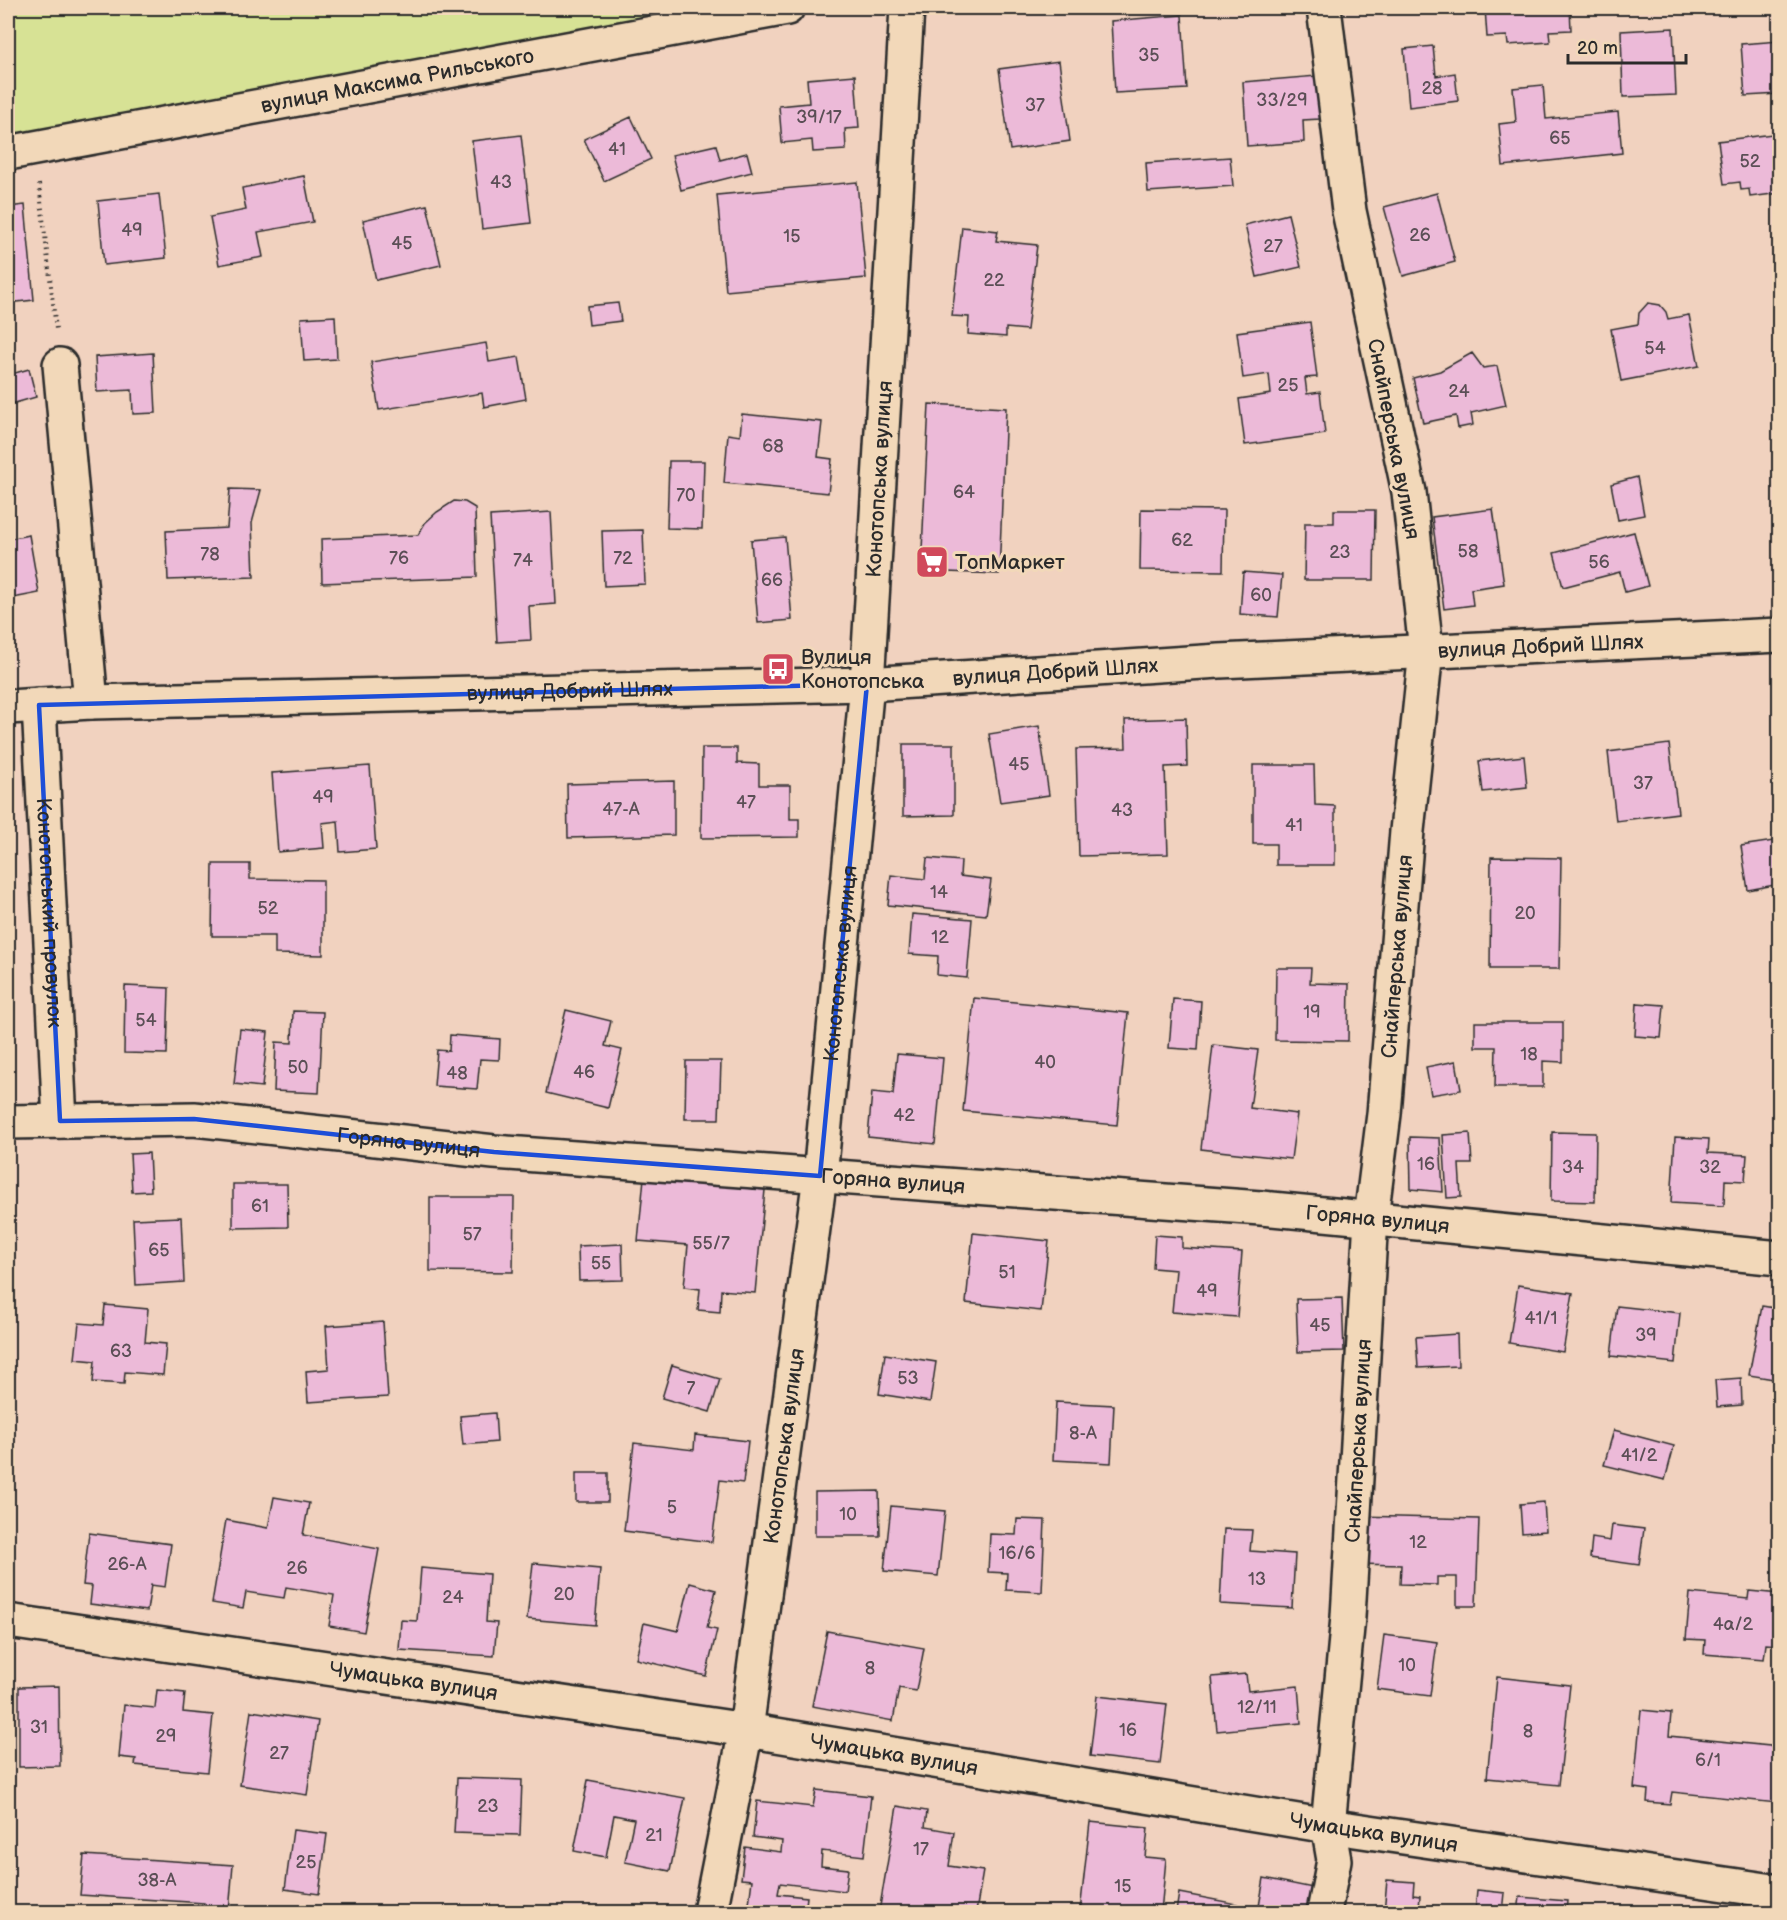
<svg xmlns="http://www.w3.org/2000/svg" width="1787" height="1920" viewBox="0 0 1787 1920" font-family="'Balsamiq Sans',sans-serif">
<rect width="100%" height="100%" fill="#f1d2bf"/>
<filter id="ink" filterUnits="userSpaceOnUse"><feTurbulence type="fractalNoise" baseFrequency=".0167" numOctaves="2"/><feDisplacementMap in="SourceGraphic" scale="12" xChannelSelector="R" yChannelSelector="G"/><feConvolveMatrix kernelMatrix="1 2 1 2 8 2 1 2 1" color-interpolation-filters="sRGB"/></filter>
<g filter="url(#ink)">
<!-- green -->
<path fill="#d7e295" stroke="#818660" stroke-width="1.5" d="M8,8H711L8,136Z"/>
<!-- building -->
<path fill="#ecbad8" stroke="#2b2b2b" stroke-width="1.5" d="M1485,8H1570L1571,30L1549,31L1550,42L1508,45L1507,36L1487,37Z
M1182,15L1187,89L1115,93L1111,21Z
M1673,28L1676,95L1623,97L1621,31Z
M1780,41V94L1745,96L1741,44Z
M1433,46L1436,76L1455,73L1458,101L1409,107L1404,49Z
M1059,61L1070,141L1010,150L999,69Z
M855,75L859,128L845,129L846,150L813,152L812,140L782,143L779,106L809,103L807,79Z
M1317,76L1320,119L1303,120L1304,142L1247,146L1243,82Z
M1543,85L1546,119L1618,112L1622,153L1503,166L1499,124L1516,122L1513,88Z
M631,117L651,159L604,181L584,139Z
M1780,133V193L1750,197L1749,189L1741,190L1740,182L1724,184L1718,141Z
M521,135L531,223L482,229L472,141Z
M716,145L720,160L747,153L752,172L681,190L672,155Z
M1230,157L1233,186L1148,192L1146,163Z
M304,176L313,222L258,232L263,257L219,265L210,217L246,210L242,188Z
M857,182L866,278L726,291L717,195Z
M1437,193L1455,262L1403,276L1384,207Z
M159,194L166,258L104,265L98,201Z
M25,205L34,300L8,303V207Z
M427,205L441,265L376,280L363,220Z
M1288,214L1301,267L1257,277L1245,225Z
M962,227L998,231L996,241L1037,245L1027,330L1006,328V337L968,334L969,317L952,316Z
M618,303L621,321L589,325L587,306Z
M1648,303L1660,305L1666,312L1668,319L1689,315L1699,366L1621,381L1611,329L1638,324L1639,313Z
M335,316L337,359L304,361L301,318Z
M1310,322L1317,377L1305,378L1307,394L1320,392L1325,434L1245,445L1239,399L1271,394L1269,374L1243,378L1237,332Z
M486,343L489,362L519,357L526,399L484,407L482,393L379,410L371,362Z
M153,353L156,413L133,414L132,390L97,392L95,357Z
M1472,353L1483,368L1497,366L1506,405L1471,413L1473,425L1458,428L1456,416L1423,423L1413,378L1440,371Z
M29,369L36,397L8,405V375Z
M929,404L1006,408L999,574L921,571Z
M742,414L822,422L818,457L832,459L828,493L724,483L728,434L740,436Z
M669,461H704L702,529L667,528Z
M1637,477L1644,515L1618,520L1611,484Z
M230,489L261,490L252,523L254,577L168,580L166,531L227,528Z
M454,501L465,502L475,508L477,577L322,583L321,539L418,535L425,523L437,512Z
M1141,509L1224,510L1223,571L1140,570Z
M1493,509L1504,584L1471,589L1473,605L1444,609L1432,517Z
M1334,510H1375L1374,580H1304L1305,523H1334Z
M551,512L556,604L529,606L531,640L497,642L490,516Z
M643,530L645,584L604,586L602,531Z
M1634,532L1648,586L1625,592L1620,572L1563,587L1554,553Z
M29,535L39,593L8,599V539Z
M785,537L792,620L758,623L751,540Z
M1243,572L1282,575L1278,617L1240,614Z
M1186,718L1187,766L1165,767L1168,854L1079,856L1076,749L1126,748L1125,720Z
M1039,726L1049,795L1000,802L989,734Z
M903,744H954V815L903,816Z
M1669,744L1678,813L1616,821L1608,752Z
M702,748H737V763L759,764V785H790V819H799V837L701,838Z
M1524,756L1527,787L1483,792L1479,761Z
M1253,765H1314L1315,805L1335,806V865H1276V844H1253Z
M370,766L376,849L340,852L338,821L322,823L324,848L278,852L272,773Z
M674,781V835L568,838L567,784Z
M1780,840V884L1748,890L1741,846Z
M1491,857L1561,858L1559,969H1490Z
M927,858L961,861L960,876L991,880L986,915L888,905L891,875L925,879Z
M213,864H250V879L323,880V955L275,954V936H212Z
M912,914L972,919L967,978L937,975L938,956L909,954Z
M1276,968H1311L1310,983L1349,984L1348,1041L1275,1040Z
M125,986L169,988L167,1054L124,1053Z
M974,998L1128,1013L1117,1125L963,1111Z
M1173,999L1201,1001L1198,1050L1169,1048Z
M1637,1003L1664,1005L1661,1038L1635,1036Z
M566,1010L611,1021L605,1046L622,1050L608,1108L546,1093Z
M293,1011L323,1012L319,1093L274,1091L276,1042L292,1043Z
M1475,1022H1563V1062L1543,1061V1087H1495L1496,1047H1475Z
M240,1029L268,1032L262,1087L234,1084Z
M450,1035L500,1039L499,1060L480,1059L477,1089L434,1086L437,1050L449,1051Z
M1213,1045L1258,1050L1250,1108L1297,1114L1291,1159L1201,1149Z
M897,1054L943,1058L935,1144L868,1137L872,1092L893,1094Z
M686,1061H721L719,1119H685Z
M1456,1061L1461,1090L1431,1095L1426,1067Z
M1552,1132L1596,1133L1595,1202L1551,1201Z
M1470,1133L1472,1164H1459L1461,1197L1447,1198L1443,1135Z
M1410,1137L1440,1138L1443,1192L1411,1189Z
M1675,1137L1709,1139L1708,1153L1747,1155L1745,1181L1725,1180L1724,1206L1671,1203Z
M149,1153L151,1191L132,1192L130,1154Z
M644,1178L765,1190L755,1293L721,1290L720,1312L698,1310L700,1289L684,1287L688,1245L638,1241Z
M233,1184H287L288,1227L233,1228Z
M430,1197H514L513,1272L430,1271Z
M181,1217L184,1282L136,1285L133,1219Z
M973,1233L1049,1241L1041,1311L966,1303Z
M1155,1235L1182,1237V1248L1242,1252L1237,1317L1172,1312L1176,1270L1153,1268Z
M622,1244L623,1280L579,1281L578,1246Z
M1518,1285L1573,1293L1563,1352L1509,1343Z
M1342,1298L1344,1351L1298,1352L1296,1299Z
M105,1305L148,1309L145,1342L166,1344L163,1375L125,1372L124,1384L93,1382L95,1361L75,1359L79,1323L103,1325Z
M1617,1306L1680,1313L1675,1363L1611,1356Z
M1762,1306L1780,1309V1380L1749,1375Z
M383,1322L388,1397L308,1402L306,1371L329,1369L326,1326Z
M1457,1334L1458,1366L1418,1368L1416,1337Z
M885,1354L936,1362L930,1402L879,1394Z
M672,1365L720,1379L710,1412L662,1398Z
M1741,1378L1742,1405L1717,1407L1715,1380Z
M1056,1402L1114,1405L1111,1463L1053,1460Z
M495,1413L497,1442L463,1445L460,1416Z
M1614,1430L1674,1446L1665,1480L1604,1465Z
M695,1435L748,1441L743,1483L720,1480L712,1542L624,1531L634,1443L694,1450Z
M576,1473H608V1502H576Z
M879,1491L880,1536H815V1492Z
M274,1497L309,1503L303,1535L379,1549L364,1632L329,1626L334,1595L286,1587L284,1598L246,1592L243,1608L212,1603L226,1520L268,1528Z
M1544,1502L1546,1531L1522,1533L1520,1504Z
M891,1506L945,1511L938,1576L884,1571Z
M1359,1516L1479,1519L1476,1606H1457V1577H1437V1585L1400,1584L1401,1565L1356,1564Z
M1017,1519L1045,1520L1042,1592L1006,1590L1007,1573L988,1572L990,1534L1016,1535Z
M1612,1525L1644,1529L1639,1565L1590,1558L1592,1538L1610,1541Z
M1224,1529L1252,1530L1250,1551L1295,1554L1292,1608L1220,1604Z
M89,1533L171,1544L165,1587L151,1585L147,1611L90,1604L92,1586L83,1585Z
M533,1563L600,1569L595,1625L527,1619Z
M421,1568L489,1574L486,1622L497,1623L494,1656L399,1650L401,1620L417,1621Z
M690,1583L716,1590L707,1628L717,1630L706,1676L636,1659L644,1623L678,1631Z
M1749,1591L1780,1594L1779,1645L1766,1644L1764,1659L1704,1654L1705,1640L1686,1639L1690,1593L1748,1599Z
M827,1631L924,1648L916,1691L899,1688L893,1721L812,1706Z
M1384,1635L1437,1642L1430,1696L1377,1689Z
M1246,1674L1248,1691L1298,1686L1301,1723L1217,1731L1212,1677Z
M1497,1677L1570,1685L1559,1785L1487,1778Z
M59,1686L60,1766L19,1767V1687Z
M157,1690L185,1693L183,1712L213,1715L207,1772L135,1765L136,1759L119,1757L124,1705L155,1708Z
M1097,1696L1167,1704L1160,1764L1090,1756Z
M1641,1710L1671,1713L1669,1736L1780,1747L1777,1803L1672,1792L1670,1804L1647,1802L1648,1790L1634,1788Z
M251,1711L318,1721L307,1795L240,1785Z
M457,1778L522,1780L520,1835L454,1833Z
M588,1780L685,1798L670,1871L625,1862L634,1819L614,1815L606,1857L574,1851Z
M816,1790L871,1796L864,1856L822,1851L821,1866L848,1869L845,1891L780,1883L778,1894L807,1897L805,1912H748L752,1880L741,1879L745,1847L781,1852L782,1841L753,1837L757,1801L813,1807Z
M897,1806L927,1811L925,1827L954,1832L949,1866L983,1871L976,1912H879Z
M1090,1822L1148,1828L1145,1857L1166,1859L1161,1912H1080Z
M293,1830L327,1834L319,1894L285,1889Z
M84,1855L233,1865L229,1912H203L204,1903L80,1895Z
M1264,1878L1313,1888L1308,1912H1258Z
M1387,1880L1414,1882L1413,1895L1420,1896L1419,1908L1475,1912H1384Z
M1477,1890L1505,1893L1503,1912H1475Z
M1179,1893L1237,1904L1236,1912H1176Z
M1520,1897L1567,1901L1566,1912H1518Z
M1584,1910L1629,1912H1584Z"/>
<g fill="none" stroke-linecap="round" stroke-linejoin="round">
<!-- street casing -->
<g stroke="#2b2b2b" stroke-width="38">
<g id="street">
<path id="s1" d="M8,153L787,8"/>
<path d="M60,365L91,702"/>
<path id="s2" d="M39,705L60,1121"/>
<path id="s3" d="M8,1122L194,1119L494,1152L1261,1208L1780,1258"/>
<path id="s4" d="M8,1621L746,1730L1328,1826L1780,1892"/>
<path id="s5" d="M710,1912L746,1730L820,1176L867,684L907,8"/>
<path id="s6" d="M1324,1912L1334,1860L1328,1826L1348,1617L1371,1218L1384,1114L1407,831L1426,651L1409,492L1349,211L1324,8"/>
</g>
</g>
<!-- secondary casing -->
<g stroke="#2b2b2b" stroke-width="38">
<g id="secondary">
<path id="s7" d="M8,707L91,702L867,684L1219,661L1780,635"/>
</g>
</g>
<!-- path -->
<path stroke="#2b2b2b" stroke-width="4" stroke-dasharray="1.5 4.5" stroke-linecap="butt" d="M39,184L56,329"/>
<!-- street -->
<use href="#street" stroke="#f2d8b9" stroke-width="33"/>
<!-- secondary -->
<use href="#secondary" stroke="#f2d8b9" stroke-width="33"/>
</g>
</g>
<!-- marked area -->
<path fill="none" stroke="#1d4ed8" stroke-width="4.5" stroke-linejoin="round" d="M867,684L820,1176L494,1152L194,1119L60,1121L39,705Z"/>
<!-- icons -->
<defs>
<g id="supermarket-square" transform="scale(1.725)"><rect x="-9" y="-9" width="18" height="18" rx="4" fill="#d1495b" stroke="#f2d8b9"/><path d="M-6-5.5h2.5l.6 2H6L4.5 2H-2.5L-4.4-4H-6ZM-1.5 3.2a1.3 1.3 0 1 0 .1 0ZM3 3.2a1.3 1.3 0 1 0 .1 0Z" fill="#fff"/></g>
<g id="bus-square" transform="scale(1.725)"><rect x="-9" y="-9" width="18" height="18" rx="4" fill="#d1495b" stroke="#f2d8b9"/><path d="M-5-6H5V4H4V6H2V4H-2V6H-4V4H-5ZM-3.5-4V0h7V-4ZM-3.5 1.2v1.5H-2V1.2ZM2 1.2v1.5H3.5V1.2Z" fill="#fff"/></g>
</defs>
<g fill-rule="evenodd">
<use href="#supermarket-square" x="932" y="562"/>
<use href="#bus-square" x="778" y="669"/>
</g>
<g text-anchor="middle" stroke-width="6" stroke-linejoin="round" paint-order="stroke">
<!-- number labels -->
<g font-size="18" fill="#5b4f56">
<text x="1149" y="61">35</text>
<text x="1432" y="94">28</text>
<text x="1282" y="106">33/29</text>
<text x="1035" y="111">37</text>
<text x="819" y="123">39/17</text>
<text x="1560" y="144">65</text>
<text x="617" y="155">41</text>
<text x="1750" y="167">52</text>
<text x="501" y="188">43</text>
<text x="132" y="236">49</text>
<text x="1420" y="241">26</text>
<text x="792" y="242">15</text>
<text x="402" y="249">45</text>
<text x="1273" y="252">27</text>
<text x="994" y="286">22</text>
<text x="1655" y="354">54</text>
<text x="1288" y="391">25</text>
<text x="1459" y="397">24</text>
<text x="773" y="452">68</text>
<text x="964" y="498">64</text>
<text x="686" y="501">70</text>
<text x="1182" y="546">62</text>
<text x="1468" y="557">58</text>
<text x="1340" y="558">23</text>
<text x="210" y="560">78</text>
<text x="399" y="564">76</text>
<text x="623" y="564">72</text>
<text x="523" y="566">74</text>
<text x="1599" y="568">56</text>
<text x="772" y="586">66</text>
<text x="1261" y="601">60</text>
<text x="1019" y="770">45</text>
<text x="1643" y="789">37</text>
<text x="323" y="803">49</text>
<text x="746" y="808">47</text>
<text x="621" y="815">47-А</text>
<text x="1122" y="816">43</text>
<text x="1294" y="831">41</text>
<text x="939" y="898">14</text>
<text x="268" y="914">52</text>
<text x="1525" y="919">20</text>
<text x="940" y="943">12</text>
<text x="1312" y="1018">19</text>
<text x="146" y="1026">54</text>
<text x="1529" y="1060">18</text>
<text x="1045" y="1068">40</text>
<text x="298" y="1073">50</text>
<text x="584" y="1078">46</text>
<text x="457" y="1079">48</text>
<text x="904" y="1121">42</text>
<text x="1426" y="1170">16</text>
<text x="1573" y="1173">34</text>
<text x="1710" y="1173">32</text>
<text x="260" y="1212">61</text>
<text x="472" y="1240">57</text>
<text x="711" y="1249">55/7</text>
<text x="159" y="1256">65</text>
<text x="601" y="1269">55</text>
<text x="1007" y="1278">51</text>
<text x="1207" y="1297">49</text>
<text x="1541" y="1324">41/1</text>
<text x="1320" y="1331">45</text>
<text x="1646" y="1341">39</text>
<text x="121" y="1357">63</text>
<text x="908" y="1384">53</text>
<text x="691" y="1394">7</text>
<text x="1083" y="1439">8-А</text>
<text x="1639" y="1461">41/2</text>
<text x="672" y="1513">5</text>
<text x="848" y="1520">10</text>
<text x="1418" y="1548">12</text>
<text x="1017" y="1559">16/6</text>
<text x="127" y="1570">26-А</text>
<text x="297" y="1574">26</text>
<text x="1257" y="1585">13</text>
<text x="564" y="1600">20</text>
<text x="453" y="1603">24</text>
<text x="1733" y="1630">4а/2</text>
<text x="1407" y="1671">10</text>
<text x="870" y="1674">8</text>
<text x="1257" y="1713">12/11</text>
<text x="39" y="1733">31</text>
<text x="1128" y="1736">16</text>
<text x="1528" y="1737">8</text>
<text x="166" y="1742">29</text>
<text x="279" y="1759">27</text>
<text x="1708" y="1766">6/1</text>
<text x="488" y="1812">23</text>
<text x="654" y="1841">21</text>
<text x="921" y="1855">17</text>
<text x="306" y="1868">25</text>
<text x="157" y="1886">38-А</text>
<text x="1123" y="1892">15</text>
</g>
<!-- street labels -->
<g font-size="21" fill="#2b2b2b" stroke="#f2d8b9">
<text dy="7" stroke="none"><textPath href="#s1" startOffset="396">вулиця Максима Рильського</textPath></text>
<text transform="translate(1394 439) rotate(79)" y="7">Снайперська вулиця</text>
<text dy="7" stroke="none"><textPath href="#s5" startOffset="1444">Конотопська вулиця</textPath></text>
<text dy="7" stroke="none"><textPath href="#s7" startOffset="1534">вулиця Добрий Шлях</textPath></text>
<text dy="7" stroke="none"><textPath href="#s7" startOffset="1048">вулиця Добрий Шлях</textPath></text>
<text dy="7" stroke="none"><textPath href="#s7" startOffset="562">вулиця Добрий Шлях</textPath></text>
<text dy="7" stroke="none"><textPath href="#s2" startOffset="208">Конотопський провулок</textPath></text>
<text dy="7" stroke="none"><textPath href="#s6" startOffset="960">Снайперська вулиця</textPath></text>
<text dy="7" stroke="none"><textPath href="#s5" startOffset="958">Конотопська вулиця</textPath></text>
<text dy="7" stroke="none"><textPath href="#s3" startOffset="402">Горяна вулиця</textPath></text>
<text dy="7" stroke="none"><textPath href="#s3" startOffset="888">Горяна вулиця</textPath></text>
<text dy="7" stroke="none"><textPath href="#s3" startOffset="1374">Горяна вулиця</textPath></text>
<text dy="7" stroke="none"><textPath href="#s6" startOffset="474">Снайперська вулиця</textPath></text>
<text dy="7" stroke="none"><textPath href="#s5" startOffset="472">Конотопська вулиця</textPath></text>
<text dy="7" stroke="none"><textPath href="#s4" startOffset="410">Чумацька вулиця</textPath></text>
<text dy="7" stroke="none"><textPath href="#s4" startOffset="896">Чумацька вулиця</textPath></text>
<text dy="7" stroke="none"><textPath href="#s4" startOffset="1382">Чумацька вулиця</textPath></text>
</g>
<!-- poi labels -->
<g font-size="21" fill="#2b2b2b" stroke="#f2d8b9" text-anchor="start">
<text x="955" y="569">ТопМаркет</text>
<text x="801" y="664">Вулиця<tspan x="801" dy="24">Конотопська</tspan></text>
</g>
</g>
<!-- margin -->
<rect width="1787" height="1920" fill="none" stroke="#f2d8b9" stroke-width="30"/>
<rect x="15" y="15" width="1757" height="1890" fill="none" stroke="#2b2b2b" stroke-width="2" filter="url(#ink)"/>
<!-- scale -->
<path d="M1568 54v9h118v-9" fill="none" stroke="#2b2b2b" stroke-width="3"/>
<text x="1577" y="54" font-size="18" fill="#2b2b2b" stroke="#f2d8b9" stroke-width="4.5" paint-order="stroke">20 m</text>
</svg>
